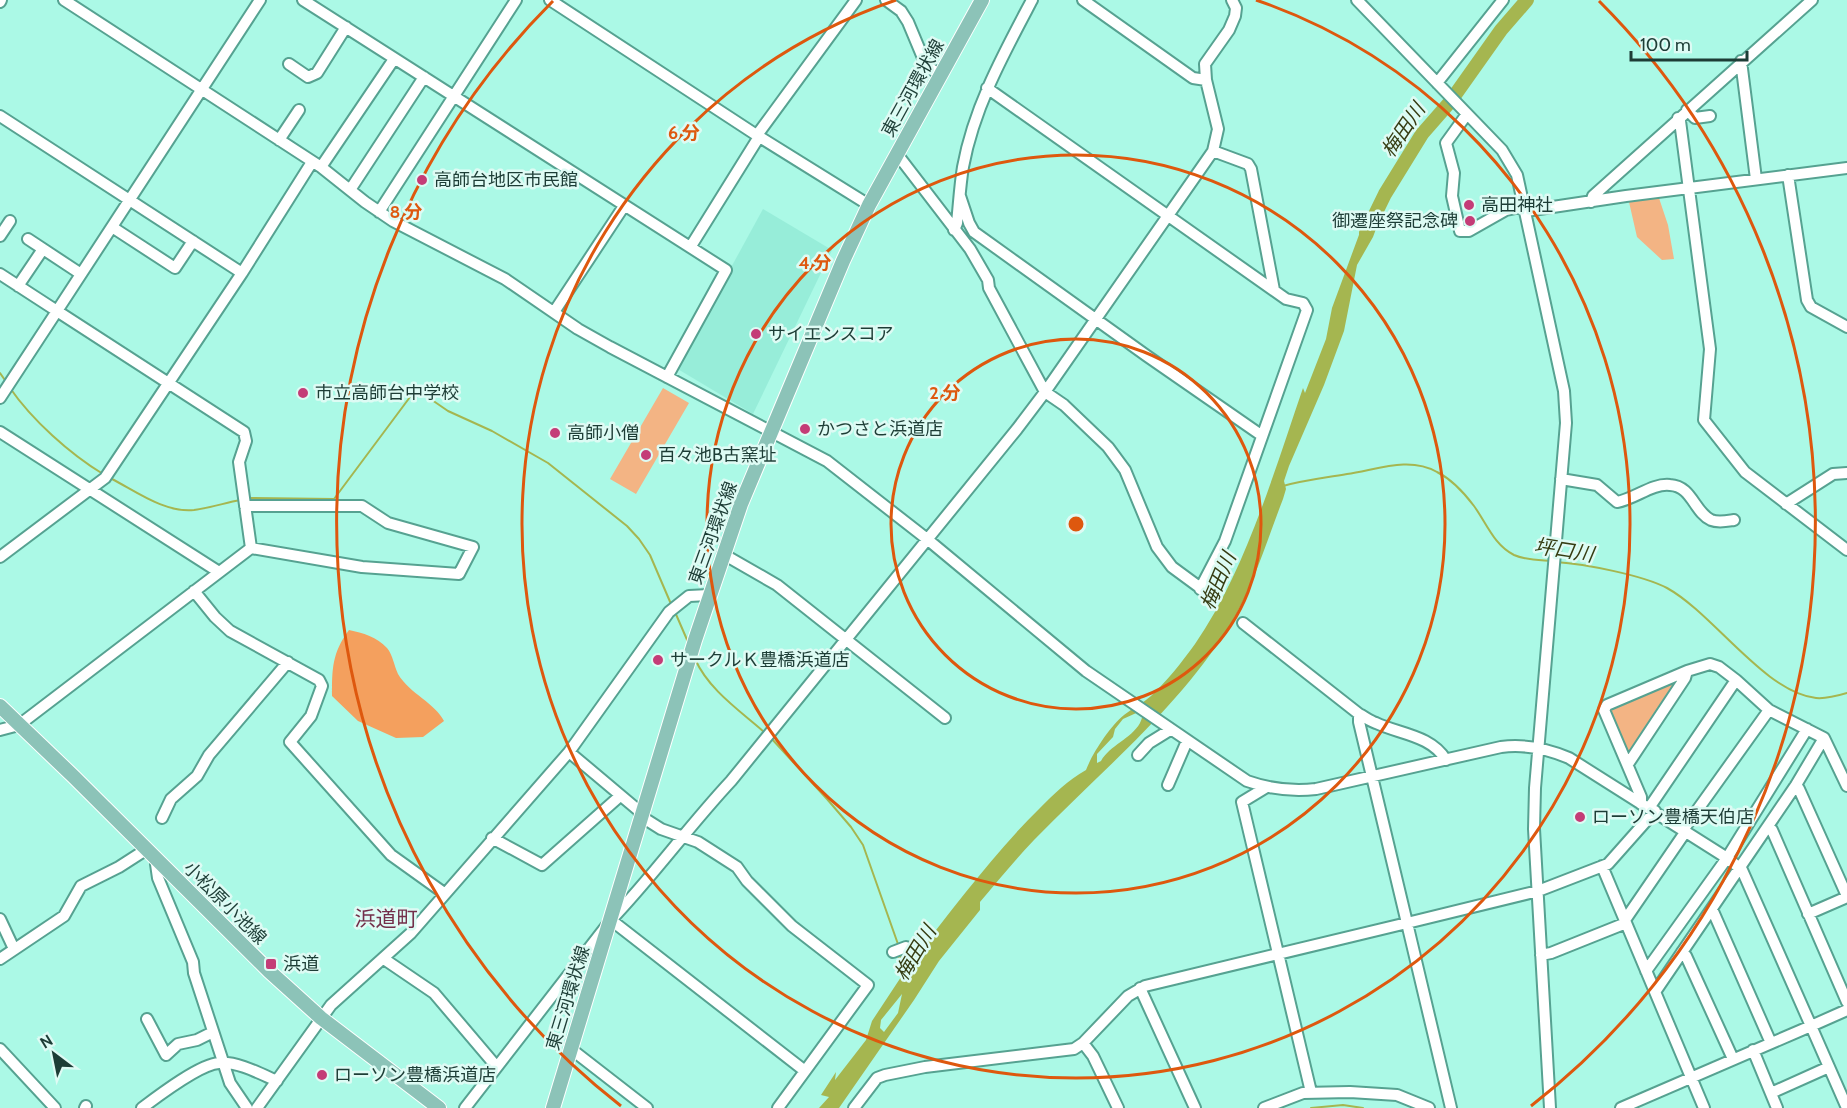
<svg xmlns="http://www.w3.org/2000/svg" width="1847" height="1108" viewBox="0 0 1847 1108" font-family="Cabin,'Noto Sans JP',sans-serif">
<rect width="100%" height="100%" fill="#abf9e6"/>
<!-- built -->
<path fill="#97edd9" d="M763,209L832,250L753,414L676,368Z"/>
<!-- green -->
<path fill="#f3b484" d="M1659,198L1668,225L1674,259L1662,260L1637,237L1629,202Z
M663,388L689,403L636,494L610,479Z
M1680,679L1629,755L1609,709Z"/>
<!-- forest -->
<path fill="#f4a05e" d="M349,630C363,633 377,637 387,648C393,655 394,666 398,674C410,694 435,703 444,721L423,737L396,738L358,721L332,696C332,669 332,653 349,630Z"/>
<!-- water -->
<path fill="#a5b650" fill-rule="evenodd" d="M1369,214L1380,218L1373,237L1357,265L1344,331L1324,385L1289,466L1284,481L1286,489L1283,499C1267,540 1253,588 1230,625C1178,709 1102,770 1034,840C1015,860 998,881 980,902V910L939,961L914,1000L839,1108H819L829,1097L821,1095L836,1072L835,1080L866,1040L872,1021L903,974L897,954L904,952L907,959H913C954,908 993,854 1040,808C1054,794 1068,780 1086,770C1092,754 1110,726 1124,715C1133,708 1143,703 1151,696C1167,681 1182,662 1195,644C1245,572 1274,472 1303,388L1305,393L1326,339L1332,308L1363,224ZM1145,709C1143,713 1142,719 1140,723C1131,739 1110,745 1101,761L1097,763V754L1113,737L1115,729L1123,719ZM902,994L898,1013L884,1032L880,1028L881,1020Z"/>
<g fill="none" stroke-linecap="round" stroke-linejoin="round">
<!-- stream -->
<path stroke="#a5b650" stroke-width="2" d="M0,373L7,383
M10,388C32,420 70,454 103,474
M112,479C137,492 165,513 194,510C209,508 225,503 240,500
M1283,486C1305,480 1325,478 1347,474C1376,470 1409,456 1437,472C1451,479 1465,494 1474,506C1487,524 1494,545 1514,555C1525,560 1539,560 1551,561
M248,498L334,499L416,389L448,411L492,431L548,463L627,526L639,539L650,555L671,604
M1556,562C1585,564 1642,575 1667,588C1714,614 1764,692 1816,698C1826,699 1837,696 1847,693
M675,612L688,642
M695,659C709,690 739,710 764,732
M771,738L827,799L851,827L863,845L899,947
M1311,1108L1343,1105L1363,1108"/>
<!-- river -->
<path stroke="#a5b650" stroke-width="14" d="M1366,233L1385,194L1422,134L1450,102L1501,30L1527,0"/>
<!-- minor casing -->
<g stroke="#56a291" stroke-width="14">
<path id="minor" d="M64,0L321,167L365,202L393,221L505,279L578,329L610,347L827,461L927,539L1086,671L1247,781C1270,789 1291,792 1316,789L1501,747C1525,744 1546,748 1569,758L1727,858L1742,870L1811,1026L1621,1108
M303,0L726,270L667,377
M550,0L758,136L869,205
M886,0L901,11L908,22L926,65L940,75
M1083,0L1193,78L1206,80
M1357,0L1502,150L1517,175L1564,391L1566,423L1535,788L1534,829L1550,1108
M0,2L1,0
M1741,61L1756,179
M289,64L308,77L317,73L346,27
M1437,83L1503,0
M987,88L1286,299L1303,303L1307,310L1225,541L1200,589
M1687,110L1695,118L1710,116
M1467,114L1446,143L1454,173L1452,196L1460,231H1469L1506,210L1525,206
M0,116L242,273
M1678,118L1680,121L1710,349L1704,420L1745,472L1847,550
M279,140L299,110
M1213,151L1248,164L1251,169L1274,290
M897,154L970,249L988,280L989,288L1045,392L1064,405L1108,447L1125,470L1157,547L1172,567L1206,592
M321,167L394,59
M1788,175L1807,300L1811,307L1847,327
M350,190L424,77
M960,196L969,223L974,232L1147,356L1261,435
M1591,202L1593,196L1812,0
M1526,211L1626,196L1847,168
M379,212L516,0
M112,227L175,268L193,241
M954,230L957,223C959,204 960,185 963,167C974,107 1004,53 1032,0
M0,236L10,221
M28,239L81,274
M691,246L757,140L760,131L856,0
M0,274L57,311L260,0
M18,286L43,249
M554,312L624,206
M0,398L57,311L244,432L246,441L239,462L251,548L19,725L0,730
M0,432L219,572
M1561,479L1597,485L1617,502C1635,499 1652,483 1670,485C1692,486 1694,512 1711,520C1718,523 1727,521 1734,520
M1786,504L1833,474L1847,473
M245,506H362L388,523L473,547L459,574L362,567L251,548
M723,554L777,585L945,718
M0,557L105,478L242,273L312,162
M194,591L215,617L230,631L319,680L322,686L311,716L290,742L391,855L444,893
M1243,623L1359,714V722L1407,923L1538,891L1608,864L1655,811
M1359,714C1365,717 1370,721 1376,723C1399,734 1431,735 1446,760
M569,752L638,810L642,817L661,829L698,842L737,867L747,881L792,926L868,985L778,1108
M1138,755L1149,743L1170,730
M1628,764L1685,678L1687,671
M1168,785L1187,741
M1796,785L1799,789L1847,896
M1265,788L1242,802L1311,1092
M1641,804V797L1604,710L1607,705L1687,671L1710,664L1719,667L1736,680L1769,710L1824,738L1847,786
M1649,808L1736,680
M162,818L171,799L197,776L209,755L288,662
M1768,826L1772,830L1847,1002
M1683,830L1769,710
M492,838L542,865L620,796
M157,859L156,864L158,878L193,962L194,973L230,1083L247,1108
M1602,866L1704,1108
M1712,909L1771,1043
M1808,914L1847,897
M0,919L14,949
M611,920L805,1071
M1625,920L1686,831
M893,952L906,947
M1682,952L1686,956L1733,1059
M1541,955L1551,953L1626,923
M0,959L64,916L81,886L119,867L147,849
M384,959L434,993L496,1066
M1646,971L1727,858L1807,729
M1140,988L1195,1108
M1655,992L1796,785L1824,738
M147,1019L166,1055L178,1044L197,1040L213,1032
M1083,1043L1093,1056L1118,1108
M0,1049L55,1108
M571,1049L647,1108
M1753,1050L1777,1108
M1771,1093L1829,1067
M85,1108L86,1106
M142,1108C158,1096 200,1064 219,1063C237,1061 261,1074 277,1081
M257,1108L331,1005L411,933L569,752L669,612L689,596L709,595
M465,1108L611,920C653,876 689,826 731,781L1017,429L1045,392L1213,151L1218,129L1206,80L1205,64L1229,30L1235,16L1236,8L1232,0
M854,1108L877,1078L885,1075L925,1067L1074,1049L1083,1043L1128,996L1145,986L1407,923L1451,1108
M1264,1108L1303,1093L1350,1092L1397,1095L1429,1108
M1847,1108L1811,1026L1847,1010"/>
</g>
<!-- major casing -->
<g stroke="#fff" stroke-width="16">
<path id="major" d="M0,706L74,777L269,971L321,1018L439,1108
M553,1108L695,640L741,504L843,261L869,205L982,0"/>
</g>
<!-- minor -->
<use href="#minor" stroke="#fff" stroke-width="10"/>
<!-- major -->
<use href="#major" stroke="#8cc3b8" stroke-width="14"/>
</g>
<!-- distance rings -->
<g fill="none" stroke="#de580e" stroke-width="3">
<circle cx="1076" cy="524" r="185"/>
<circle cx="1076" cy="524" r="369"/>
<path d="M1256 0A554 554 0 1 1 896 0"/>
<path d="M621 1106A739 739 0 0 1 553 1M1599 1A739 739 0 0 1 1531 1106"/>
</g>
<!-- markers -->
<g fill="#c43c77" stroke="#defbf4" stroke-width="2">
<circle cx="422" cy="180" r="6"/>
<circle cx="1469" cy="205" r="6"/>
<circle cx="1470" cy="221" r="6"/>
<circle cx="756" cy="334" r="6"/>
<circle cx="303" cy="393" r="6"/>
<circle cx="805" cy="429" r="6"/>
<circle cx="555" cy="433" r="6"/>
<circle cx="646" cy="455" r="6"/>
<circle cx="658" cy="660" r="6"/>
<circle cx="1580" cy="817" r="6"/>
<rect x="265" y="958" width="12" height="12" rx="3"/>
<circle cx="322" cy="1075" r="6"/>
</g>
<g text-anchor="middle" stroke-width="5" stroke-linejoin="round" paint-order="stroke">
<!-- street labels -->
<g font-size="18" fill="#1d3d36" stroke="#defbf4">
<text transform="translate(913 88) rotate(-61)" y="6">東三河環状線</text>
<text transform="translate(713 533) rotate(-70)" y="6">東三河環状線</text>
<text transform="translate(225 903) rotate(45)" y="6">小松原小池線</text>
<text transform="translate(568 998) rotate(-73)" y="6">東三河環状線</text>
</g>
<!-- poi labels -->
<g font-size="18" fill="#1d3d36" stroke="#defbf4" text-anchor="start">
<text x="434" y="186">高師台地区市民館</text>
<text x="1481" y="211">高田神社</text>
<text x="1458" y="227" text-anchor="end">御遷座祭記念碑</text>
<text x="768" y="340">サイエンスコア</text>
<text x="315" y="399">市立高師台中学校</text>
<text x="817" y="435">かつさと浜道店</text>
<text x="567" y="439">高師小僧</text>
<text x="658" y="461">百々池B古窯址</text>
<text x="670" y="666">サークルＫ豊橋浜道店</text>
<text x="1592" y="823">ローソン豊橋天伯店</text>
<text x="283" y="970">浜道</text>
<text x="334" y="1081">ローソン豊橋浜道店</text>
</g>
<!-- water labels -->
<g font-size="20" font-style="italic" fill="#363d13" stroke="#defbf4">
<text transform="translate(1403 130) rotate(-56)" y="7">梅田川</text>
<text transform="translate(1564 550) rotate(9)" y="7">坪口川</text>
<text transform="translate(1218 581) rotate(-67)" y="7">梅田川</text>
<text transform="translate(915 953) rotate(-59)" y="7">梅田川</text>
</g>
<!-- quarter labels -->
<g font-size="21" fill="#732f4a" stroke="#defbf4">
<text x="386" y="926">浜道町</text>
</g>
</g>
<circle cx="1076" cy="524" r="9" fill="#de580e" stroke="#defbf4" stroke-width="3"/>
<g font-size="18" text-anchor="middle" font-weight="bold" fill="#de580e" stroke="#defbf4" stroke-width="5" stroke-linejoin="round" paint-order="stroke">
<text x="684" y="139">6 分</text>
<text x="406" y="218">8 分</text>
<text x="815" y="269">4 分</text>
<text x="945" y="399">2 分</text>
</g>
<!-- north arrow -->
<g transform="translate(54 1054) rotate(328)" stroke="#defbf4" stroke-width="4.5" paint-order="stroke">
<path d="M0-4.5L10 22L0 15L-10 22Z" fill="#1d3d36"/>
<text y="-9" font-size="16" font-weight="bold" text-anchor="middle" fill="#1d3d36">N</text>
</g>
<!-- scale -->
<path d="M1631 51v9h116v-9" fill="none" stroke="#1d3d36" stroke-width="3"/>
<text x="1640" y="51" font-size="18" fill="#1d3d36" stroke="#defbf4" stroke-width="4.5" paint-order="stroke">100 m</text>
</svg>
